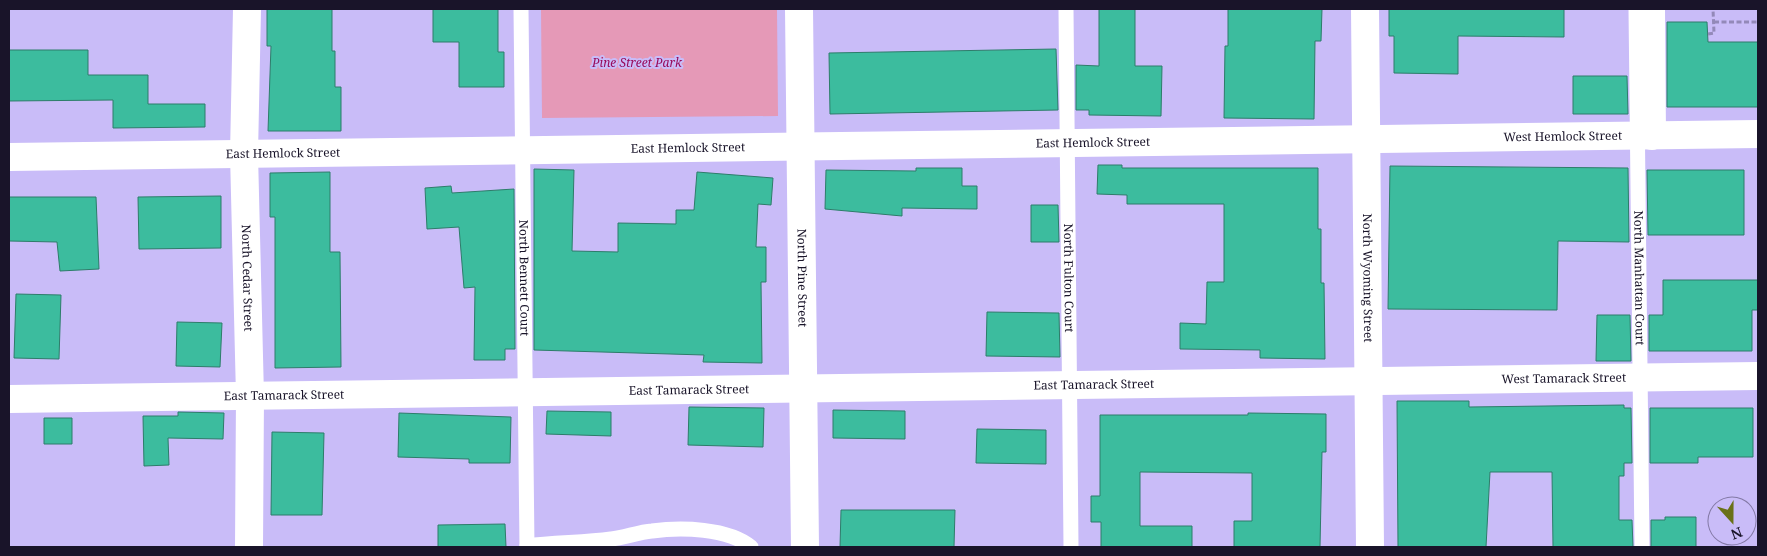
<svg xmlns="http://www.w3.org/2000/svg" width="1767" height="556" viewBox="0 0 1767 556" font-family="'Noto Serif',serif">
<rect width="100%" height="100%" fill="#c9bcf8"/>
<!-- green -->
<path fill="#e599b7" d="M541,9H777L778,116L542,118Z"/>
<!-- building -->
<path fill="#3cbc9e" stroke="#2d7d6a" d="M267,9H332V51H335V87H341V131H268L271,46H267Z
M433,9H498V52H504V87H459V42H433Z
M1099,9H1135V66H1162L1161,116L1089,115V110H1076V65L1099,66Z
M1228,9H1322L1321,41H1315L1314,119L1224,118L1225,46H1228Z
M1389,9H1564V37L1458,36V74L1394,73V36H1389Z
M1667,22H1707L1708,42H1758V107H1667Z
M1056,49L1058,110L830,114L829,53Z
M9,50H88V75H148V104H205V127L113,128V100L9,101Z
M1573,76H1627L1628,114H1573Z
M1098,165H1122V168H1318V229H1321V283H1324L1325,359L1260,358V350L1180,349V323L1206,324L1207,282H1224V204H1127V195L1097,194Z
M1390,166L1628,168L1629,242L1558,241L1557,310L1388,309Z
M916,168H962V186H977V209L902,208V216L825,209L826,170L916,171Z
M534,169L574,170L572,251L618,252V223L676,224V210H694L697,172L773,178L771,205L758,204L756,247H766V282H761L762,363L703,362L704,355L534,350Z
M1647,170H1744V235H1648Z
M330,172V252H340L341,367L275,368V217H270V173Z
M451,186L452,193L514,189L515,349H505V360H474L475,287L464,288L459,227L427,229L425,188Z
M221,196V248L139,249L138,197Z
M9,197H96L99,269L60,271L57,242L9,241Z
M1031,205H1058L1059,242H1031Z
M1663,280H1758V310H1752V351H1649V315H1663Z
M16,294L61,295L59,359L14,358Z
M987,312L1059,313L1060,357L986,356Z
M1597,315H1630L1631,361H1596Z
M177,322L222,323L220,367L176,366Z
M1397,401H1469V407L1624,405V408H1631L1632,463H1624V476H1619V520H1632L1633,547H1553L1552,472H1490L1486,547H1398Z
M689,407L764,408L763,447L688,445Z
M1650,408H1753V457H1698V463H1650Z
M833,410L905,411V439L833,438Z
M547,411L611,412V436L546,434Z
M178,412L224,413L223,439L168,438L169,465L144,466L143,416H178Z
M399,413L511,417L510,463H469V459L398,457Z
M1248,413L1326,414V452H1322L1320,547H1234V521H1252V473L1140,472V526H1192V547H1101V522H1091V496H1100V415H1248Z
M44,418H72V444H44Z
M977,429L1046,430V464L976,463Z
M272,432L324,433L322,515H271Z
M841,510H955L954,547H840Z
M1665,517H1696V547H1651V520H1665Z
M505,524L506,547H438V525Z"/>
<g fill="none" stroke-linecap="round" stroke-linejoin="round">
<!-- path -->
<path stroke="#9389b9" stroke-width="3" stroke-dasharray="5 2.5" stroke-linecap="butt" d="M1714,22H1758
M1708,34L1714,33L1713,9"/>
<!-- lane -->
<g stroke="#fff" stroke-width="15">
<path id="s1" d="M521,9L527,547"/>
<path id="s2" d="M1066,9L1071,547"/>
<path id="s3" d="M1636,9L1642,547"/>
<path d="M527,546C554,542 583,543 611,539C624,538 638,532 652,531C681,527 728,528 751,547"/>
</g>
<!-- street -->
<g stroke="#fff" stroke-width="28">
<path id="s4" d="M247,9L244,154L250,396L249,547"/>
<path id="s5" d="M799,9L805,547"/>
<path id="s6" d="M1365,9L1370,547"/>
<path d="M1651,9L1652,136"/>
<path id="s7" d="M9,157L1758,134"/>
<path id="s8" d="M9,399L1758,376"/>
</g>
</g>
<g text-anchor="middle" stroke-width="4" stroke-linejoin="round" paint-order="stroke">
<!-- park labels -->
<g font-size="12" font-style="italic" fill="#980a5b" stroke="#c9bcf8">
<text x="637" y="67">Pine Street Park</text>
</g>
<!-- street labels -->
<g font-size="12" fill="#191429" stroke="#c9bcf8">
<text dy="4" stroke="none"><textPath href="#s7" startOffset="1554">West Hemlock Street</textPath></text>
<text dy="4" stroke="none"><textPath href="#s7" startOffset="1084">East Hemlock Street</textPath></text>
<text dy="4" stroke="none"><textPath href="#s7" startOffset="679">East Hemlock Street</textPath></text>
<text dy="4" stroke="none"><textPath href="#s7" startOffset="274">East Hemlock Street</textPath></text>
<text dy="4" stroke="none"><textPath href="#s4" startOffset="269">North Cedar Street</textPath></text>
<text dy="4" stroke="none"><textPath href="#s1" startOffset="269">North Bennett Court</textPath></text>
<text dy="4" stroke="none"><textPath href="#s5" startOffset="269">North Pine Street</textPath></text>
<text dy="4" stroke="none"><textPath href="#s2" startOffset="269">North Fulton Court</textPath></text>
<text dy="4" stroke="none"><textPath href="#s6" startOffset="269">North Wyoming Street</textPath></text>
<text dy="4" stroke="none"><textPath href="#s3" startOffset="269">North Manhattan Court</textPath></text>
<text dy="4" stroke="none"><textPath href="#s8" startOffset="1555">West Tamarack Street</textPath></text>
<text dy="4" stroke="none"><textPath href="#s8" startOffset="1085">East Tamarack Street</textPath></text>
<text dy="4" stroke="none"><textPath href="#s8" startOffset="680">East Tamarack Street</textPath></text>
<text dy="4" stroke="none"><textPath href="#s8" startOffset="275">East Tamarack Street</textPath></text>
</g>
</g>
<!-- border -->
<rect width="1767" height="556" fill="none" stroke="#191429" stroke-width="20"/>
<!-- north arrow -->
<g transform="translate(1732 521) rotate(159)"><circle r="24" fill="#c9bcf8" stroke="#8379a5"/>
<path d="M0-4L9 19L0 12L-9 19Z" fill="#6a7118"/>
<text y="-8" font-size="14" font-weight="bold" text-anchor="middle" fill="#191429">N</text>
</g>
</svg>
